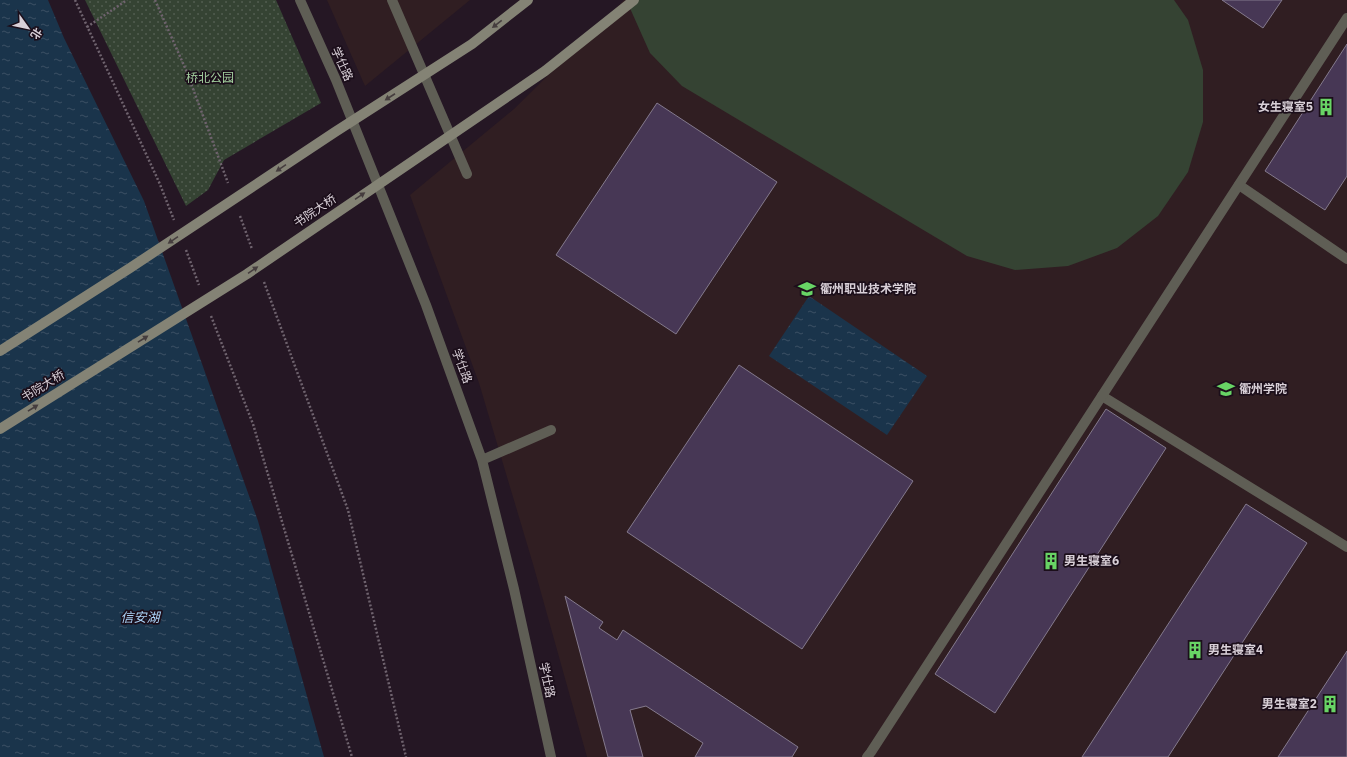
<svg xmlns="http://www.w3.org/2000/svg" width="1347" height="757" viewBox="0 0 1347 757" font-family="'IBM Plex Sans','Noto Sans SC',sans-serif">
<defs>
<pattern id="park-dots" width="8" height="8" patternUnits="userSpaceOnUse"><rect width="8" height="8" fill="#354333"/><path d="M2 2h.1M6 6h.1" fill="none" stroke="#525d50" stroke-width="1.8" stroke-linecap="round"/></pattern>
<pattern id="water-ripples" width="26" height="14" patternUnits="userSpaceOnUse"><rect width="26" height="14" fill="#1a344b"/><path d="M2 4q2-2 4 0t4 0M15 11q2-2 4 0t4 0" fill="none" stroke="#3b5064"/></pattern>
</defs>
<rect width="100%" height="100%" fill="#251724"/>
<!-- education -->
<path fill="#301e22" d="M327,0H470L365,86Z
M624,0H1347V757H587L533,564L479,383L410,195L514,109Z"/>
<!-- grass -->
<path fill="#354333" d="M628,0H1174L1188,20L1203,70V122L1188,172L1158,216L1117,248L1068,266L1015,270L967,256L682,86L650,53L629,6Z"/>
<!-- park -->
<path fill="url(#park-dots)" d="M85,0H276L321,103L224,160L208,190L186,206Z"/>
<!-- water -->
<path fill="url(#water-ripples)" d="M0,0H48L64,38L144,201L258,521L324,757H0Z
M809,296L927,376L887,435L769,356Z"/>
<!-- building -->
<path fill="#473755" stroke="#847a8d" d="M1222,0H1282L1263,28Z
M1347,44V176L1325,210L1265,171Z
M657,103L777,182L676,334L556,255Z
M739,365L913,481L802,649L627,532Z
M1106,409L1166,448L995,713L935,674Z
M1246,504L1307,543L1168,757H1082Z
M565,596L603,622L599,628L617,640L623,630L798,747L792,757H695L703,743L646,706L630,710L643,757H608Z
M1347,651V757H1278Z"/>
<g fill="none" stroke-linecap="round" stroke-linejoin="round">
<!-- path -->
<path stroke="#6f636e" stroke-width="2.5" stroke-dasharray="2 2" stroke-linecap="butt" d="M75,0L159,182L174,220
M155,0L186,70L228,183
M87,27L127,0
M240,216L252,249
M186,250L199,285
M264,282L348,510L406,757
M211,316L253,424L352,757"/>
<!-- lane -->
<path stroke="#5f5e55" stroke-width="10" d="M392,0L467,174
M1239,185L1347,259
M1102,396L1347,547"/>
<!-- street -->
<path stroke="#5f5e55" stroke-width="10" d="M300,0L336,80L426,305L482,460L514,589L551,757
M482,460L551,430
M867,757L871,752L1347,18"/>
<!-- secondary-bridge -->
<path stroke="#848375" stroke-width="10" d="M0,351L130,268L335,132L472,44L528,0
M0,429L247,274L545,71L634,0"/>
</g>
<!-- one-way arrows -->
<defs><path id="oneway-solid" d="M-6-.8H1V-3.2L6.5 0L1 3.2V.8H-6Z"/></defs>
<g fill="#453d3e">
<use href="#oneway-solid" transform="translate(497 24) rotate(142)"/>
<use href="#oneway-solid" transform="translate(390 97) rotate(147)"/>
<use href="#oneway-solid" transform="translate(281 168) rotate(146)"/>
<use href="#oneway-solid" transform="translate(360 196) rotate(-34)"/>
<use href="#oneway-solid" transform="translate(173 240) rotate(146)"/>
<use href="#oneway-solid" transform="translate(253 270) rotate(-34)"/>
<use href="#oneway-solid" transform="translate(143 339) rotate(-32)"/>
<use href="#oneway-solid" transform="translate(33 408) rotate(-32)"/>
</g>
<!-- icons -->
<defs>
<g id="building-bare" transform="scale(1.38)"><path d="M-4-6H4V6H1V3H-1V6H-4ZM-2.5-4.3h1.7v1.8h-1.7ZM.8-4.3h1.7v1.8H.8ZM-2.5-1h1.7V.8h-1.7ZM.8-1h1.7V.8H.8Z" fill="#68d465" stroke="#1b0e1a" stroke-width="2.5" paint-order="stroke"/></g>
<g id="university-bare" transform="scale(1.38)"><path d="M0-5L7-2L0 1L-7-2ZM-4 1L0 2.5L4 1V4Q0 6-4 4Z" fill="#68d465" stroke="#1b0e1a" stroke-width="2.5" paint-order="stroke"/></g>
</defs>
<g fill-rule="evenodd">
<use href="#building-bare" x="1326" y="107"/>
<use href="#university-bare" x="807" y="289"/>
<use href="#university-bare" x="1226" y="389"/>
<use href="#building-bare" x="1051" y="561"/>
<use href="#building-bare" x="1195" y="650"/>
<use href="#building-bare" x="1330" y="704"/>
</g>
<g text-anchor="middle" stroke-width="3.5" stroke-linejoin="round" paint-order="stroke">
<!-- street labels -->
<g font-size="12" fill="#d9d0d8" stroke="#1b0e1a">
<text transform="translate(342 64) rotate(66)" y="4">学仕路</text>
<text transform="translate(315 211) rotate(-34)" y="4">书院大桥</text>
<text transform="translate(462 366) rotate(70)" y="4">学仕路</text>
<text transform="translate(43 386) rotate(-32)" y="4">书院大桥</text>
<text transform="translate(547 680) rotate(78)" y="4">学仕路</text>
</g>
<!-- park labels -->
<g font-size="12" fill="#a5d2a0" stroke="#1b0e1a">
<text x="210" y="82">桥北公园</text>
</g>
<!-- poi labels -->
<g font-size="12" font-weight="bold" fill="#d9d0d8" stroke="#1b0e1a" text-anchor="start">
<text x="1313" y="111" text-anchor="end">女生寝室5</text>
<text x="820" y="293">衢州职业技术学院</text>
<text x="1239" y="393">衢州学院</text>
<text x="1064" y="565">男生寝室6</text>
<text x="1208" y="654">男生寝室4</text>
<text x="1317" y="708" text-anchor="end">男生寝室2</text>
</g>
<!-- water labels -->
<g font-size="13" font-style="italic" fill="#abd3f7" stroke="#1b0e1a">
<text x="140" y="622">信安湖</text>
</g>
</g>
<!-- north arrow -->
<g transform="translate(28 28) rotate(123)" stroke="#1b0e1a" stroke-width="3" paint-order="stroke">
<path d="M0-3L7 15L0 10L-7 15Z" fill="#d9d0d8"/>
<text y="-6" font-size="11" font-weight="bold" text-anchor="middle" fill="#d9d0d8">北</text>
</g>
</svg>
